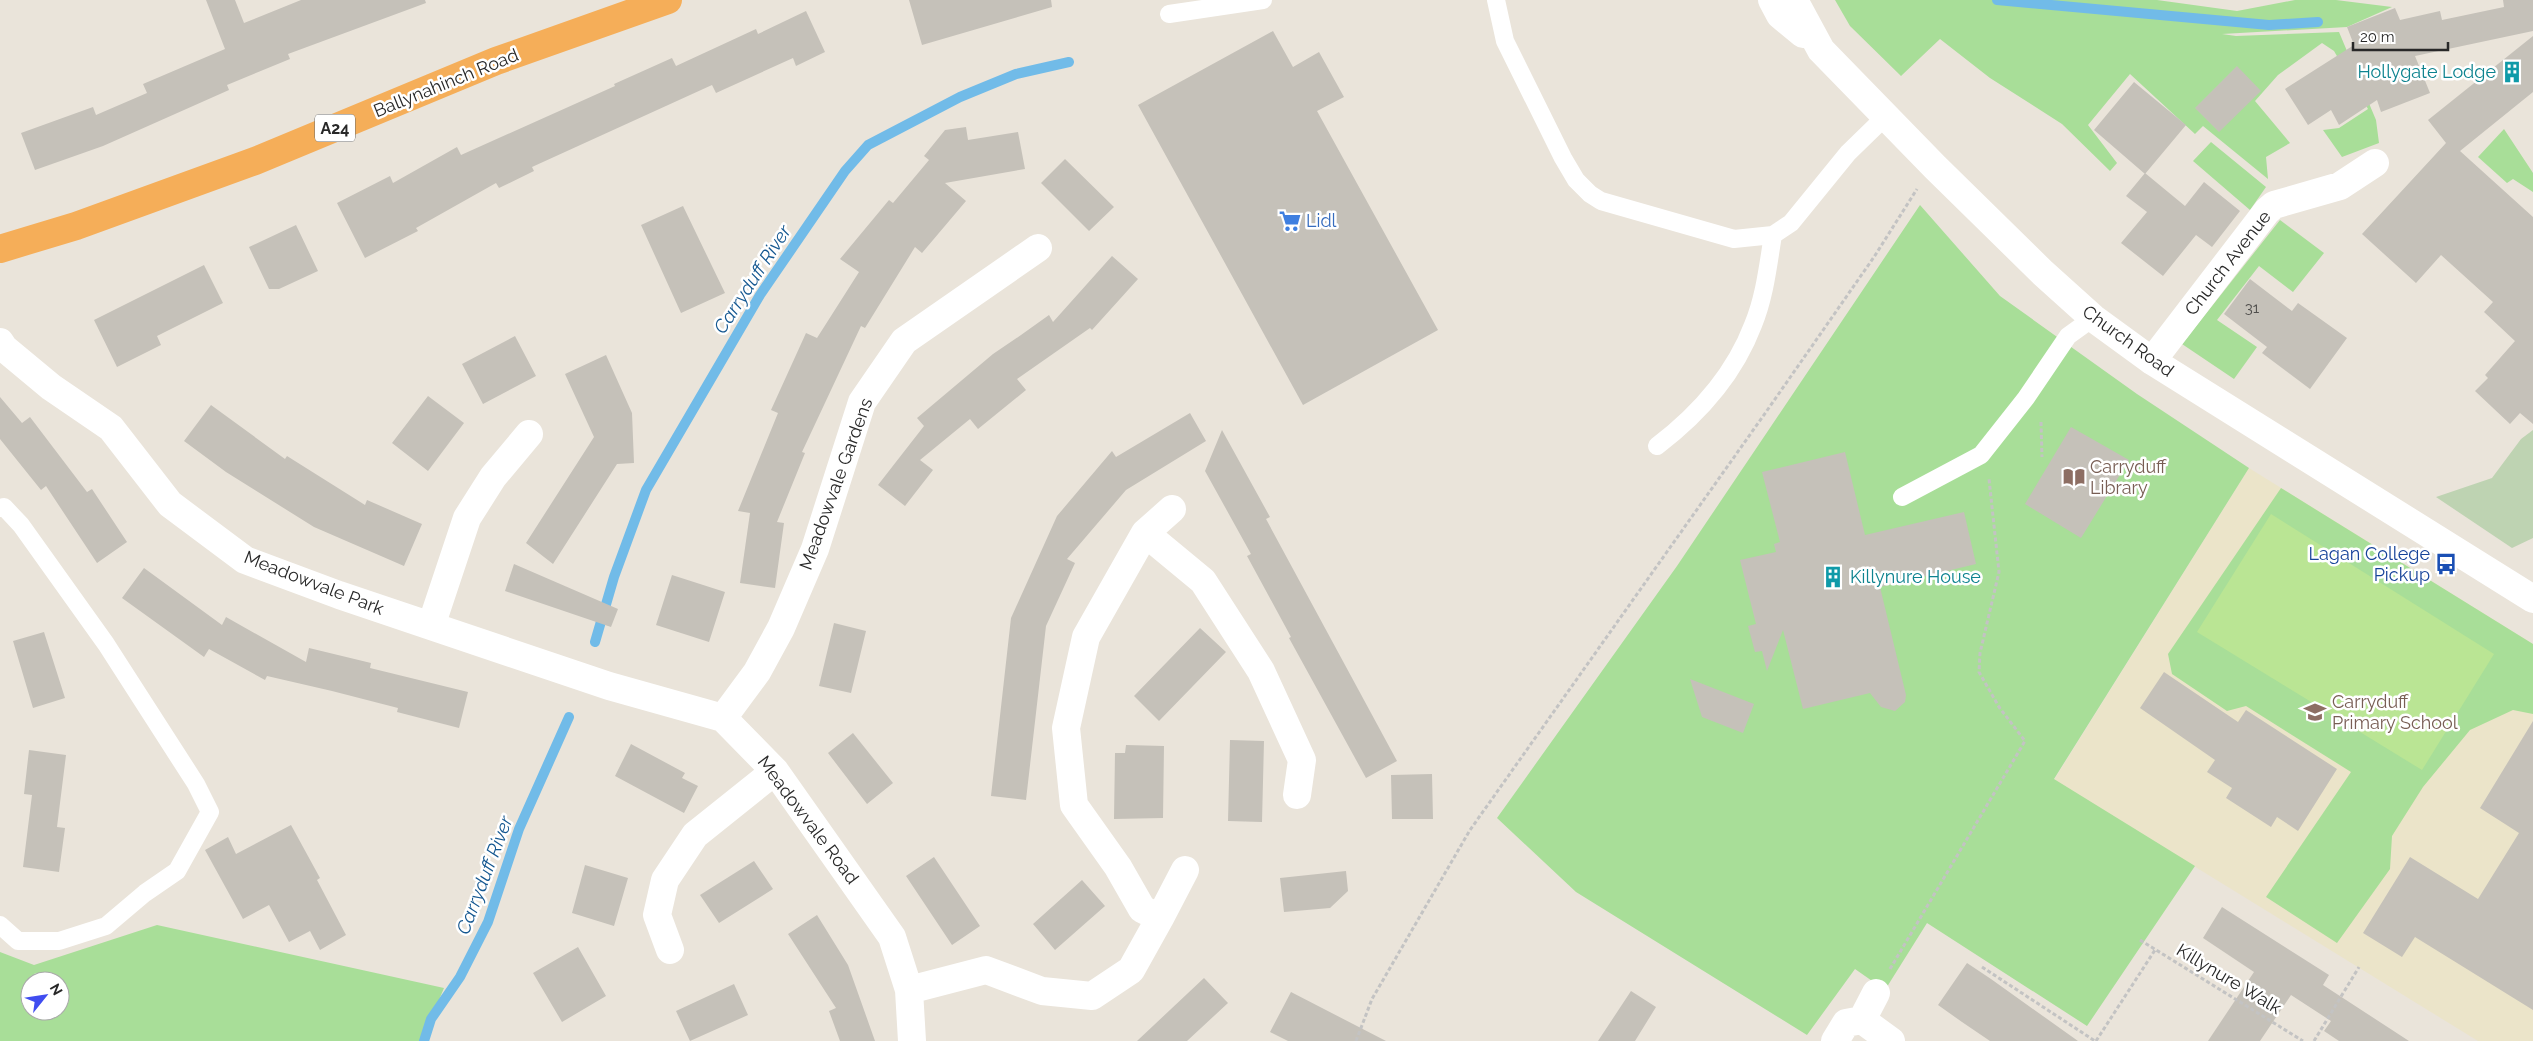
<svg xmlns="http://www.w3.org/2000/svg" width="2533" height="1041" viewBox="0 0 2533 1041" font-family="Raleway,sans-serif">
<rect width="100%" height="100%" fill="#eae4da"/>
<!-- education -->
<path fill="#ebe4c9" d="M2249,468L2533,644V1041H2478L2054,780Z"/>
<!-- green -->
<path fill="#a8de98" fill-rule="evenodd" d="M1835,0H2157L2237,11L2295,0H2336L2392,7L2347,27L2222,34L2236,36L2339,32L2376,120L2379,143L2342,157L2323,130L2339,128L2368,109L2334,51L2322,43L2278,75L2255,101L2290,143L2266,157L2268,179L2203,126L2195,134L2130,74L2088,125L2117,163L2110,171L2062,124L1990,78L1940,39L1901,76L1850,26Z
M2504,129L2533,173V192L2513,179L2507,183L2478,157Z
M2211,142L2266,187L2250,210L2193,161Z
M1920,205L2000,296L2137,394L2249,468L2054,779L2195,866L2087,1026L1927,923L1885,990L1855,969L1807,1035L1576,892L1497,818L1677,566Z
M2280,220L2324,253L2293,292L2259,266L2217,320L2257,347L2234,379L2182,344Z
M2281,488L2533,644V714L2513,710L2470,730L2423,787L2392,836L2390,869L2337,943L2266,897L2351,772L2246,706L2227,711L2172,674L2168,654Z
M157,925L444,988L431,1019L427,1041H0V952L34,965ZM30,981H60V1011H30Z"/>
<!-- cemetery -->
<path fill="#bed3b2" d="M2533,430V538L2512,548L2436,497L2492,478L2521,439Z"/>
<!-- pitch -->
<path fill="#bae594" d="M2271,514L2494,654L2422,770L2197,632Z"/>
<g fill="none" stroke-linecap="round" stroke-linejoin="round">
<!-- stream -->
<path stroke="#71bbe8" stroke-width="10" d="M1997,0L2269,25L2318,22
M595,642L614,577L646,490L760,295L845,171L868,145L960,97L1016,74L1069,62
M424,1041L431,1019L460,977L488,922L519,829L569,717"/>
</g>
<!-- building -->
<path fill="#c5c1b9" d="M206,0H235L244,23L301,0H425L426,3L288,54L290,59L227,85L229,90L103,146L35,170L21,133L93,107L96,115L147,93L143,84L225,49Z
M909,0H1051L1052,7L922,45Z
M2503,0H2533V31L2415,56L2430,93L2381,112L2377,100L2339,125L2331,110L2308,125L2285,89L2354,45L2347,27L2395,8L2400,20L2440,11L2442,20L2504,7Z
M806,11L825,52L796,66L793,58L716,93L712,85L532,167L534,171L499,188L496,183L416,228L418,231L365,258L337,203L390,176L393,183L457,147L461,155L615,86L614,84L672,58L676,66L756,29L758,34Z
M1273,31L1293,67L1319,52L1344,97L1317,111L1438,330L1303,405L1138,105Z
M2533,36V92L2460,151L2533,217V424L2520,413L2510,424L2475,391L2488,378L2485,375L2515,341L2484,312L2493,302L2441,255L2416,283L2362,234L2446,143L2428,120Z
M2237,66L2261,91L2219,132L2195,108Z
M2134,82L2186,125L2145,174L2094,130Z
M966,127L968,140L1018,132L1025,169L945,183L966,201L922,253L915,247L865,328L861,326L802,452L805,453L777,522L784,523L775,588L740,583L750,513L738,511L778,413L771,410L806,333L817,338L859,272L840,259L889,200L893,203L929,160L924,156L945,130Z
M1065,159L1114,207L1089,231L1041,183Z
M2145,173L2185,206L2204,182L2240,211L2212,247L2196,235L2163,276L2121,243L2147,212L2126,196Z
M683,206L725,293L681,313L641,225Z
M296,225L318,271L279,289H269L249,247Z
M1112,256L1138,279L1092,330L1090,328L1017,379L1026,390L978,429L970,419L920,460L933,470L905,506L878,485L924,426L917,418L993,354L1021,335L1049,315L1053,322Z
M204,265L223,303L157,336L161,345L117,367L94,320Z
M2250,279L2292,311L2298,303L2347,338L2310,389L2262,353L2267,347L2224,314Z
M515,336L536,376L483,404L462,364Z
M606,355L632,413L634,463L617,464L553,564L526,543L594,437L565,374Z
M428,396L464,423L428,471L392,443Z
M0,397L22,423L30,417L87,492L92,489L127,542L97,563L46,486L41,490L0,439Z
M211,405L285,459L287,456L365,505L367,500L422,524L404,566L314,527L226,472L184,441Z
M1190,413L1206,441L1126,490L1067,559L1075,563L1046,626L1026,800L991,796L1011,618L1057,516L1112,451L1116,457Z
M2071,427L2129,460L2081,538L2025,504Z
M1222,430L1270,517L1266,519L1397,761L1366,778L1289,638L1291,637L1247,556L1251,554L1205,471Z
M1845,452L1865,535L1964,512L1976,564L1880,587L1906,695L1905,702L1895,711L1881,707L1870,693L1803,709L1783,630L1767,671L1762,651L1755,652L1748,626L1756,624L1740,560L1776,552L1774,544L1780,542L1762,472Z
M514,564L618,609L611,627L505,591Z
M144,568L222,625L226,617L306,662L309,648L371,663L370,668L468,692L459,728L397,712L398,708L332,691L267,676L265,680L209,649L204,657L122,598Z
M672,575L725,592L709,642L656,625Z
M834,623L866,631L851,693L819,686Z
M1200,628L1226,652L1159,721L1134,696Z
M44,632L65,698L33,708L13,641Z
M2164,672L2238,722L2246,710L2337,769L2298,831L2277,817L2271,827L2226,798L2232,788L2207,772L2215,760L2140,708Z
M1690,679L1754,704L1743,733L1702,717Z
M2533,721V1010L2415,937L2402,957L2363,933L2410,857L2478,899L2519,833L2480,808Z
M853,733L893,783L867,804L828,753Z
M1230,740L1264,741L1262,822L1228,821Z
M631,744L685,773L682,778L698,786L684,813L615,776Z
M1126,745L1164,746L1163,818L1114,819L1115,753H1125Z
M29,750L66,755L57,827L65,828L59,872L23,867L32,795L24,794Z
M1432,774L1433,819H1392L1391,775Z
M291,825L320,878L317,880L346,935L320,950L310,931L289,942L269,905L243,919L205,850L228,837L236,854Z
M934,857L980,926L952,945L906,876Z
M754,861L773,889L719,923L700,895Z
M585,865L628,878L614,926L572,913Z
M1346,871L1348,891L1330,908L1284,912L1280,878Z
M1082,880L1105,906L1055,950L1033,924Z
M2222,907L2329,975L2323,985L2409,1041H2339L2324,1031L2331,1021L2291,995L2260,1041H2208L2254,972L2203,938Z
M817,915L848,965L875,1041H840L829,1011L836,1008L788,934Z
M578,947L606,996L562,1022L533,973Z
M1967,963L1991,979L2078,1041H1990L1962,1022L1938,1005Z
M1204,978L1228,1003L1187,1041H1137Z
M734,984L748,1015L690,1041L676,1011Z
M1631,991L1656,1007L1635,1041H1598Z
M1291,992L1386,1041H1288L1270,1032Z"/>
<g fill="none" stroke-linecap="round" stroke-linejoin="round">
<!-- path -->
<path stroke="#c3c3c3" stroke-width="3" stroke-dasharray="4 2.5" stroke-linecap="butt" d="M2041,422L2042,457
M2140,940L2303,1041
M1982,967L2095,1041
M1890,969L2025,741L1999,707L1979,672L1980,653L1999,572L1989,479
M1356,1041L1372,999L1470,830L1766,412L1874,257L1917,189
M2096,1041L2155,950
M2314,1041L2359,967"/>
<!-- lane -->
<path stroke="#fff" stroke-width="18" d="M1496,0L1505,41L1563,158L1576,180L1590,194L1601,201L1734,239L1773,235L1791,223L1848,153L1886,116
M1169,14L1263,0
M1657,446C1699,414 1734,375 1753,325C1765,296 1768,265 1773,235
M1902,497L1981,455L2026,398L2068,336L2093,318
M0,508L4,507L21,525L106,644L196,784L210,812L177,871L145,893L106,926L59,941H18L0,925"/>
<!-- street -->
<path stroke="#fff" stroke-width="28" d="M0,342L4,348L51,387L111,428L170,504L245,560L339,595L609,686L723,718L775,771L892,937L909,990L912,1041
M2152,361L2267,211L2274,205L2340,186L2375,163
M1145,533L1203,581L1261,671L1302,760L1297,795
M431,626L467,518L493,477L529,434
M723,718L757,672L781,628L815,549L862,402L904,341L1038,248
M1160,918L1185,870
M670,950L657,915L665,880L695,835L775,771
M909,990L986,970L1042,991L1092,996L1131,970L1160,918L1142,909L1118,867L1074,805L1066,728L1086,637L1145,533L1172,509
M1862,1020L1876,993
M1835,1041L1846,1023L1862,1020L1891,1041"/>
<!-- secondary -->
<path stroke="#fff" stroke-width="28" d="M1772,0L1780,15L1803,34
M1794,0L1821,50L1935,167L2043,273L2093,318L2152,361L2533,599"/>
<!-- highway -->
<path stroke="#f5ae59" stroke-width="28" d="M0,249L76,226L255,161L496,61L668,0"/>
</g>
<!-- icons -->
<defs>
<g id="building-bare" transform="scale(1.725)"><path d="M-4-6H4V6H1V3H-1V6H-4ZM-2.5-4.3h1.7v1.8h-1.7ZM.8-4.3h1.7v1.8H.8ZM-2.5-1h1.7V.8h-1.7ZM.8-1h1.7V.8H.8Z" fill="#0f9aa8" stroke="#fff" stroke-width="2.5" paint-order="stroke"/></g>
<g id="supermarket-bare" transform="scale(1.725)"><path d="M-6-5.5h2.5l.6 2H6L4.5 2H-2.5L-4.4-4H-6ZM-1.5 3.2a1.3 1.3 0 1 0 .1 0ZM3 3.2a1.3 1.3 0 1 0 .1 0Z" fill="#3f7fe0" stroke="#fff" stroke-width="2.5" paint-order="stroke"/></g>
<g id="library-bare" transform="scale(1.725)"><path d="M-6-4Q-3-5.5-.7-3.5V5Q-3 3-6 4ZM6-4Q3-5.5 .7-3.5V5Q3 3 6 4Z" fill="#8d6e63" stroke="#fff" stroke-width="2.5" paint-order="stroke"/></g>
<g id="bus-bare" transform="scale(1.725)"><path d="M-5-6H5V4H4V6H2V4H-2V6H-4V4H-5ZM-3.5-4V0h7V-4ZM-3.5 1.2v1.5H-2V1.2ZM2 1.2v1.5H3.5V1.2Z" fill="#1a4fb4" stroke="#fff" stroke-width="2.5" paint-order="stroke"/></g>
<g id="school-bare" transform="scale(1.725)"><path d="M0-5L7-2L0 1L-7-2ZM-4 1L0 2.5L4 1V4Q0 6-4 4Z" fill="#8d6e63" stroke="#fff" stroke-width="2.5" paint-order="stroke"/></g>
</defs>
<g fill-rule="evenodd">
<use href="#building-bare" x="2512" y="72"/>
<use href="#supermarket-bare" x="1290" y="221"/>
<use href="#library-bare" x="2074" y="477"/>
<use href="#bus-bare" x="2446" y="564"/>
<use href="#building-bare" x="1833" y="577"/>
<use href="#school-bare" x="2315" y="712"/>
</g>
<g text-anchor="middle" stroke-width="5" stroke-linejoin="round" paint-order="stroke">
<!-- number labels -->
<g font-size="15" fill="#4f4e4c">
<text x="2252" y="313">31</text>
</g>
<!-- shield labels -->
<rect fill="#fff" stroke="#686868" stroke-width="1" x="315" y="114.5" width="40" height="27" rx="4"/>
<g font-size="16" font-weight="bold" fill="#282828">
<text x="335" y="134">A24</text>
</g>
<!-- culture labels -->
<g font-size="18" fill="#0d838f" stroke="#fff" text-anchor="end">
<text x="2496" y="78">Hollygate Lodge</text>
<text x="1850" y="583" text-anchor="start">Killynure House</text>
</g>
<!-- street labels -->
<g font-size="18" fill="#282828" stroke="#fff">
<text transform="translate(446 83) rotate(-22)" y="6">Ballynahinch Road</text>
<text transform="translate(2228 263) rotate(-52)" y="6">Church Avenue</text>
<text transform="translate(2128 341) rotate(36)" y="6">Church Road</text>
<text transform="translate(836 484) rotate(-70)" y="6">Meadowvale Gardens</text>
<text transform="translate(314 583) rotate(21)" y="6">Meadowvale Park</text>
<text transform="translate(808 820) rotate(53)" y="6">Meadowvale Road</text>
<text transform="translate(2229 979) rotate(31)" y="6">Killynure Walk</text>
</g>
<!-- shop labels -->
<g font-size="18" fill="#366cbe" stroke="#fff" text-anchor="start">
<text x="1306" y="227">Lidl</text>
</g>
<!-- education labels -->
<g font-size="18" fill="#785e54" stroke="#fff" text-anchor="start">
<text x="2090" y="473">Carryduff<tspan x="2090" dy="21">Library</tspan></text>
<text x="2332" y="708">Carryduff<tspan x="2332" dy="21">Primary School</tspan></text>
</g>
<!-- transit labels -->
<g font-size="18" fill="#164399" stroke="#fff" text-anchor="end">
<text x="2430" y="560">Lagan College<tspan x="2430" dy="21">Pickup</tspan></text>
</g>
<!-- water labels -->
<g font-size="19" font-style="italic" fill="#145790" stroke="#fff">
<text transform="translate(752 279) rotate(-57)" y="7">Carryduff River</text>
<text transform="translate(484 875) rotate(-69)" y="7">Carryduff River</text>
</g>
</g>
<!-- north arrow -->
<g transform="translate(45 996) rotate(60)"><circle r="24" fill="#ffffff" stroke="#a9a9a9"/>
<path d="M0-4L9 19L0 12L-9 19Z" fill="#404df0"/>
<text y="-8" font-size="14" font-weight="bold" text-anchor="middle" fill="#282828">N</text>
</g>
<!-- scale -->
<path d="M2353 42v8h95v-8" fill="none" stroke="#282828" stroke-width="2.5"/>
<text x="2360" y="42" font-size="15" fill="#282828" stroke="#ffffff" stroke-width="4" paint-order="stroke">20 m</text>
</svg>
